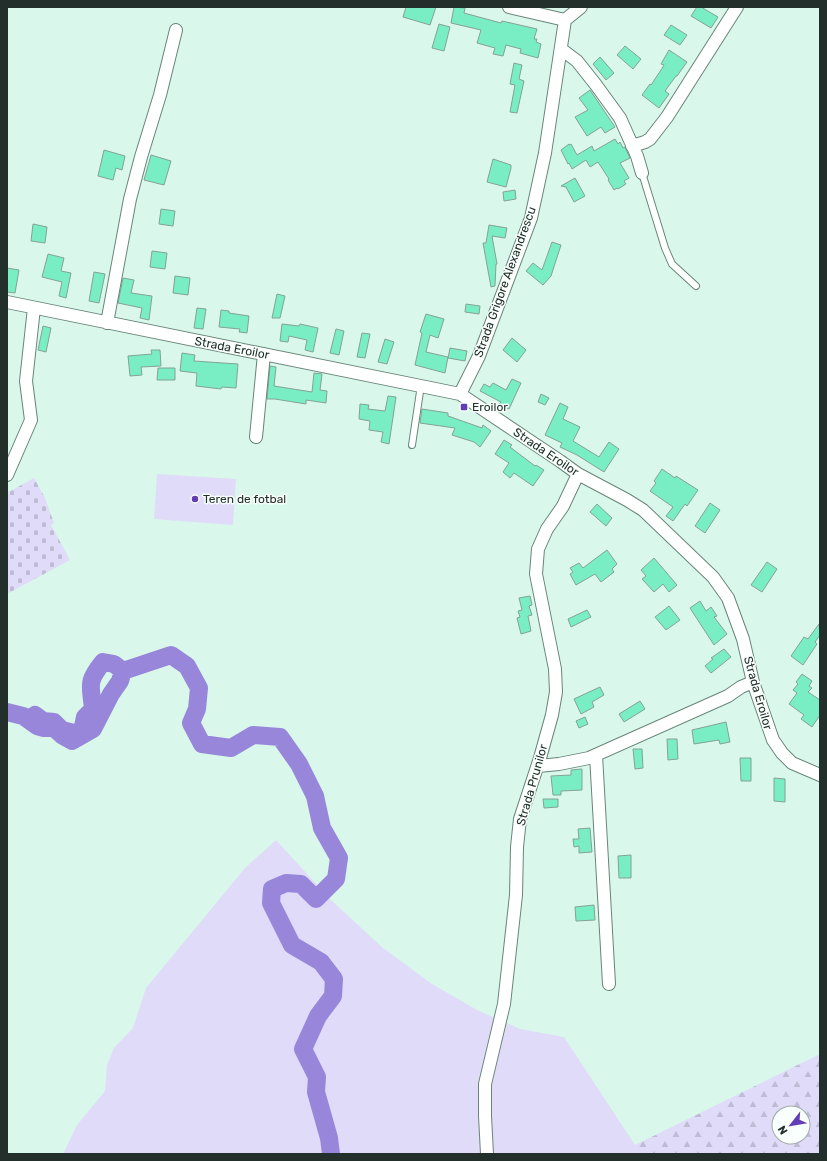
<svg xmlns="http://www.w3.org/2000/svg" width="827" height="1161" viewBox="0 0 827 1161" font-family="Rubik,sans-serif">
<defs>
<pattern id="forest-firs" width="22" height="20" patternUnits="userSpaceOnUse"><rect width="22" height="20" fill="#e0dbf9"/><path d="M5 1l3.5 6h-7zM16 11l3.5 6h-7z" fill="#c0bcd6"/></pattern>
<pattern id="cemetery-stones" width="16" height="16" patternUnits="userSpaceOnUse"><rect width="16" height="16" fill="#e0dbf9"/><path d="M2 7V4a2 2 0 0 1 4 0v3zM10 15v-3a2 2 0 0 1 4 0v3z" fill="#c0bcd6"/></pattern>
</defs>
<rect width="100%" height="100%" fill="#d9f8eb"/>
<!-- grass -->
<path fill="#e0dbf9" d="M157,474L236,479L233,525L154,519Z
M276,840L331,900L383,948L432,984L477,1010L520,1029L564,1037L635,1145L636,1154H63L77,1125L105,1091L107,1065L114,1048L133,1028L146,988L245,868Z"/>
<!-- forest -->
<path fill="url(#forest-firs)" fill-rule="evenodd" d="M818,1055L820,1056V1154H636L635,1145ZM779,1113H803V1137H779Z"/>
<!-- cemetery -->
<path fill="url(#cemetery-stones)" d="M34,478L45,498L54,523L51,525L70,560L7,594V493Z"/>
<g fill="none" stroke-linecap="round" stroke-linejoin="round">
<!-- river -->
<path stroke="#9886da" stroke-width="18" d="M123,671L171,655L187,666L199,688L197,709L191,723L202,744L231,748L253,735L280,737L299,764L315,796L322,828L339,858L336,879L316,899L301,884L286,883L272,889L271,903L292,945L321,962L334,979L333,996L318,1016L303,1049L317,1077L316,1092L329,1138L331,1154
M7,712L23,716L37,726L44,728H54L63,736L72,741L93,729L111,694L120,681L123,671L114,664L103,662C86,683 91,685 93,709L85,717L82,731L74,733L62,730L54,722L43,721L35,715L28,719"/>
</g>
<!-- building -->
<path fill="#79eec4" stroke="#84a295" d="M406,7H436L430,25L403,17Z
M454,7L465,8L464,13L501,23L502,21L537,29L534,39H537L536,42L541,44L538,58L520,53L521,49L506,45L503,56L493,54L495,48L477,43L481,30L451,23Z
M697,7H701L718,17L711,28L691,16Z
M439,24L450,27L444,51L432,48Z
M671,25L687,35L680,45L664,35Z
M625,46L641,59L633,69L617,55Z
M669,50L687,62L677,76H676L665,91L669,94L659,108L642,95L650,84L651,85L663,67L664,65L661,64Z
M600,57L614,73L606,80L593,64Z
M514,63L522,65L519,79L524,81L517,113L510,112L515,85L510,84Z
M590,90L615,127L605,133L601,127L587,136L575,117L588,110L579,98Z
M615,139L618,144L620,142L623,148L625,147L630,158L620,163L629,178L624,181L626,184L618,189L617,188L614,190L608,180L609,179L598,162L590,167L586,160L572,169L569,163L568,164L561,150L569,144V145L571,144L577,155L592,146L594,151Z
M104,150L125,156L122,170L116,168L113,180L98,176Z
M151,155L171,161L164,185L144,180Z
M493,159L511,165V168L506,187L487,182Z
M575,178L585,196L574,202L566,187L561,186Z
M515,190L516,199L504,201L503,192Z
M161,209L175,211L173,226L159,224Z
M33,224L47,227L45,243L31,241Z
M489,225L507,228L505,238L492,236L497,264H496L495,286L491,287L483,243H486Z
M552,242L561,245L551,276L543,285L526,271L533,263L542,270Z
M152,251L167,253L165,269L150,267Z
M48,254L64,258L61,271L71,273L66,298L59,296L62,282L42,277Z
M7,268L19,270L15,293L7,292Z
M94,272L105,274L99,303L89,301Z
M175,276L190,278L188,295L173,293Z
M123,278L134,280L131,293L152,296L149,320L140,318L142,308L118,303Z
M277,294L285,296L280,318H272Z
M466,304L480,306L479,314L465,312Z
M197,308L206,309L203,329L194,328Z
M221,310L229,311V313L249,316L247,333L239,332L240,329L219,327Z
M426,314L444,319L438,338L430,335L426,352L448,357L445,373L415,365L422,333L420,332Z
M282,324L299,326L300,324L318,328L313,352L305,350L307,340L289,336L288,342L280,341Z
M43,326L51,328L46,352L38,350Z
M336,329L344,331L339,355L330,353Z
M362,333L370,334L365,358L357,357Z
M512,338L526,350L517,362L503,350Z
M385,339L394,342L387,364L378,362Z
M450,348L467,351L465,361L448,358Z
M151,350H160L161,366L141,367L142,375L130,376L128,356L152,354Z
M182,353L195,355L194,361L238,364L236,388L222,387L221,389L196,386L197,373L180,371Z
M270,366L276,367L274,386L312,392L314,373L322,374L320,390L327,391L326,403L306,400V404L275,399H267Z
M158,368H175V380H157Z
M512,379L521,383L509,409L499,404L501,402L480,391L484,384L490,387L493,383L506,390Z
M541,394L549,398L545,405L538,402Z
M388,396L396,397L389,444L381,442L383,432L369,430L370,421L359,419L360,404L369,405L368,409L385,411Z
M560,403L568,407L563,419L580,427L573,441L599,457L609,442L619,449L604,472L577,455L560,447L562,443L545,435Z
M422,409L448,413V416L482,428L483,425L491,431L480,447L474,442L452,435L455,428L420,423Z
M504,440L512,445L510,447L535,466L536,465L544,470L533,486L514,473L510,478L503,472L509,463L495,454Z
M662,469L675,478L676,476L698,490L687,506L685,504L673,521L666,516L673,507L650,491L656,483L654,481Z
M710,503L720,510L705,533L695,526Z
M597,504L612,518L606,526L590,512Z
M607,550L617,564L612,569L614,572L601,582L595,574L576,585L570,574L573,572L570,568L579,563L583,568Z
M654,558L677,585L669,592L663,584L654,592L642,579L646,576L641,570Z
M767,562L777,569L762,592L751,585Z
M530,596L532,605L529,606L532,615L528,616L531,631L521,634L517,618L520,617L518,611L522,610L519,598Z
M700,601L706,611L711,607L717,616L714,617L727,634L714,645L690,608Z
M669,606L680,620L666,630L655,617Z
M587,610L591,617L571,627L568,619Z
M819,624L820,635L815,642L817,644L803,665L791,656L804,637L808,639Z
M724,649L731,657L711,673L705,666L713,659L711,658Z
M802,674L812,681L809,686L812,688L808,692L820,700V715L812,727L801,719L804,715L789,704L797,693L793,690L798,684L796,682Z
M600,687L604,695L592,702L594,707L581,714L574,699Z
M640,701L645,709L624,722L619,714Z
M585,717L588,724L579,728L576,721Z
M726,722L730,742L720,744L719,740L694,744L692,730Z
M667,739H677L678,759L668,760Z
M633,749H642L643,768L635,769Z
M740,758H751V781H741Z
M582,769V790L561,791V795H553L551,776L571,775V770Z
M774,778L785,779V802L774,801Z
M543,799H558V807L544,808Z
M590,828L592,852L579,853V846L574,847L573,839H579L578,829Z
M631,855V878H619L618,856Z
M594,905L595,920L576,921L575,907Z"/>
<g fill="none" stroke-linecap="round" stroke-linejoin="round">
<!-- service casing -->
<g stroke="#688579" stroke-width="8">
<path id="service" d="M642,173L665,248L672,264L696,286
M412,445L421,385"/>
</g>
<!-- minor casing -->
<g stroke="#688579" stroke-width="14">
<path id="minor" d="M509,7L565,20
M561,49L577,61L596,85L620,118L637,156L642,173
M632,146L645,142L650,139L667,117L737,7
M7,302L460,394L560,461L578,474L627,500L643,510L713,577L728,598L743,639L753,682L773,740L782,753L792,763L820,775
M107,323L130,199L141,157L160,95L176,30
M460,394L479,356L531,218L545,153L565,20L581,7
M256,437L264,354
M7,475L31,420L26,381L34,308
M596,755L609,984
M538,766L559,764L589,758L728,696L741,687L753,682
M487,1154L485,1116V1084L504,1004L516,895L517,847L520,819L540,758L552,715L556,692L555,669L536,574L538,549L547,529L563,506L578,474"/>
</g>
<!-- service -->
<use href="#service" stroke="#fff" stroke-width="6"/>
<!-- minor -->
<use href="#minor" stroke="#fff" stroke-width="12"/>
</g>
<!-- markers -->
<g fill="#633db5" stroke="#f8fffc" stroke-width="1.5">
<rect x="460" y="403" width="8" height="8" rx="2"/>
<circle cx="195" cy="499" r="4"/>
</g>
<g text-anchor="middle" stroke-width="3" stroke-linejoin="round" paint-order="stroke">
<!-- street labels -->
<g font-size="12" fill="#232f2a" stroke="#f8fffc">
<text transform="translate(505 282) rotate(-70)" y="4">Strada Grigore Alexandrescu</text>
<text transform="translate(232 348) rotate(11)" y="4">Strada Eroilor</text>
<text transform="translate(546 452) rotate(34)" y="4">Strada Eroilor</text>
<text transform="translate(758 693) rotate(74)" y="4">Strada Eroilor</text>
<text transform="translate(532 785) rotate(-74)" y="4">Strada Prunilor</text>
</g>
<!-- poi labels -->
<g font-size="12" fill="#232f2a" stroke="#f8fffc" text-anchor="start">
<text x="472" y="411">Eroilor</text>
<text x="203" y="503">Teren de fotbal</text>
</g>
</g>
<!-- border -->
<rect width="827" height="1161" fill="none" stroke="#232f2a" stroke-width="16"/>
<!-- north arrow -->
<g transform="translate(791 1125) rotate(239)"><circle r="19" fill="#f8fffc" stroke="#a3aca8"/>
<path d="M0-3L7 15L0 10L-7 15Z" fill="#633db5"/>
<text y="-6" font-size="11" font-weight="bold" text-anchor="middle" fill="#232f2a">N</text>
</g>
</svg>
